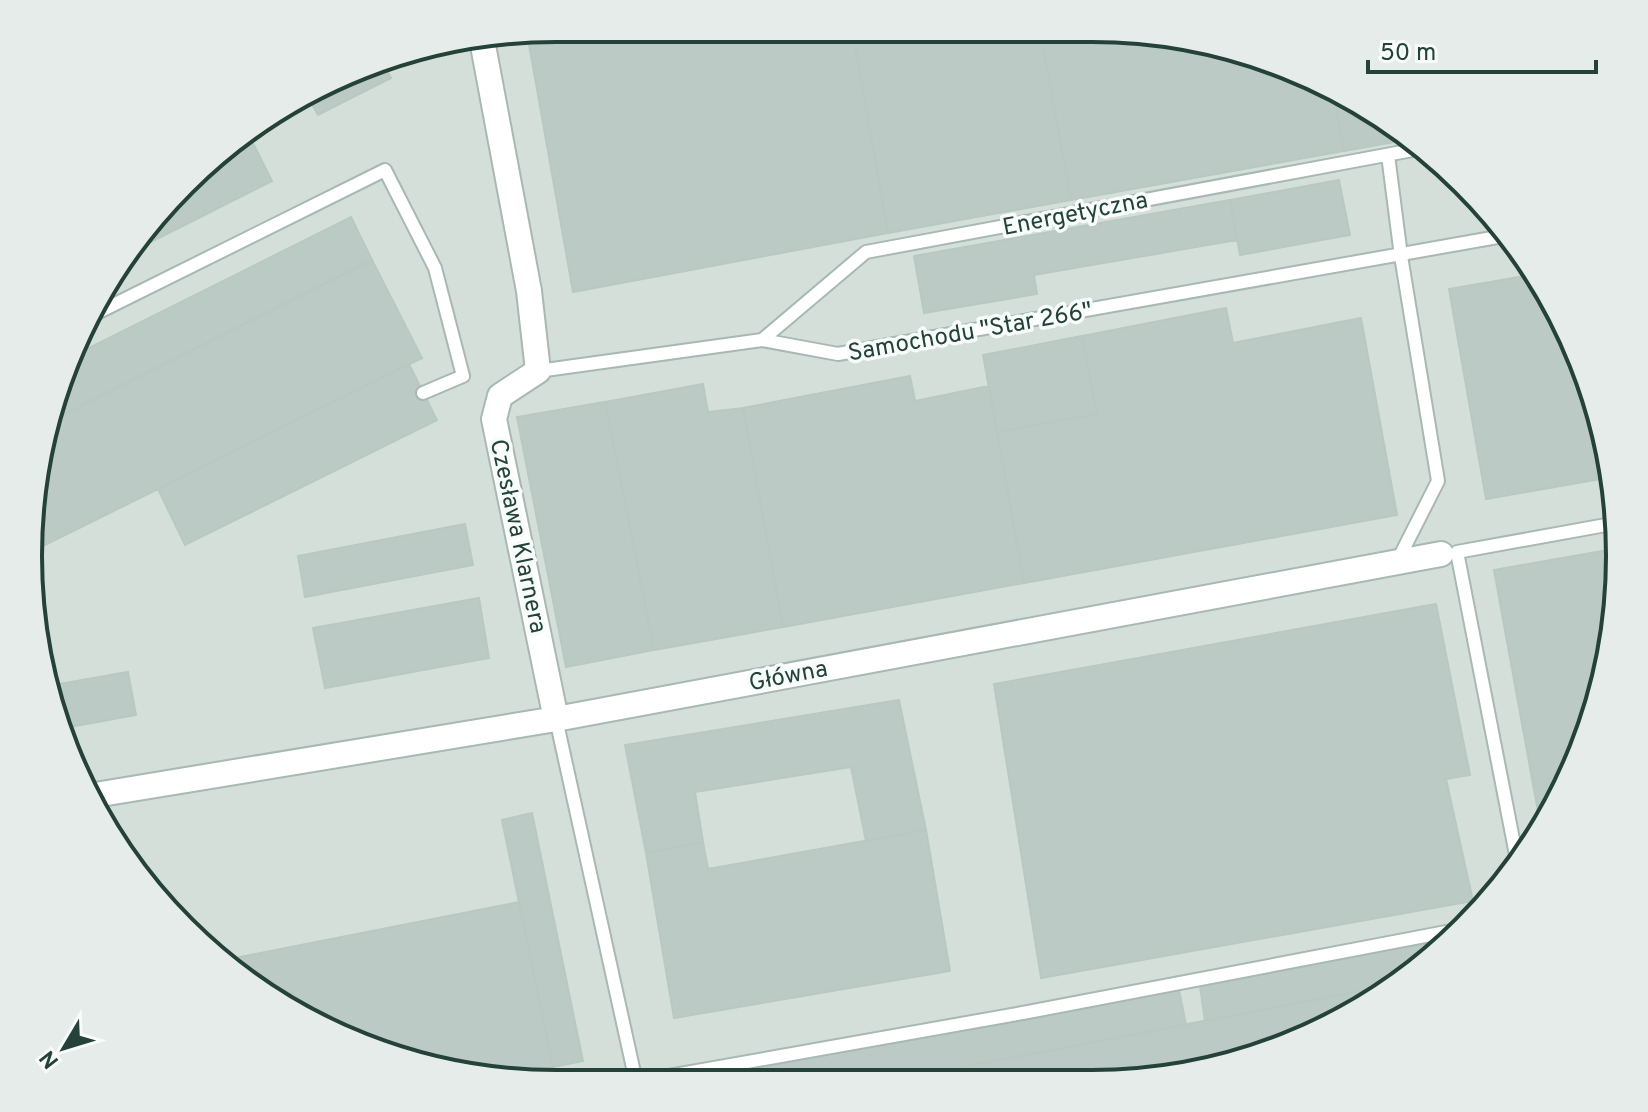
<svg xmlns="http://www.w3.org/2000/svg" width="1648" height="1112" viewBox="0 0 1648 1112" font-family="Overpass,sans-serif">
<rect width="100%" height="100%" fill="#e6efeb"/>
<!-- built -->
<path fill="#d4dfda" d="M556,28L1195,38L1326,83L1465,182L1531,262L1580,354L1610,453L1620,556L1610,659L1580,758L1531,849L1466,929L1386,995L1092,1084L453,1074L322,1029L183,930L99,820L38,659L29,521L68,354L137,234L262,117L387,56Z"/>
<!-- building -->
<path fill="#bbcac4" stroke="#b8c9c2" stroke-width="2" d="M556,28L853,33L888,233L573,292L527,33Z
M853,33L1041,36L1071,200L888,233Z
M1041,36L1195,38L1326,83L1332,87L1344,151L1071,200Z
M381,59L391,78L318,115L307,95Z
M1332,87L1406,140L1344,151Z
M247,131L272,181L125,255L137,234Z
M1339,180L1350,235L1240,255L1230,200Z
M1230,200L1237,240L1034,275L1037,294L924,313L914,256Z
M351,217L372,260L53,420L67,359Z
M372,260L422,358L31,552L29,521L53,420Z
M1537,274L1580,354L1610,453L1612,477L1486,499L1449,289Z
M1226,308L1233,343L1361,318L1397,515L1024,583L997,432L1097,414L1082,336Z
M1082,336L1097,414L997,432L983,355Z
M409,364L437,420L185,545L158,489Z
M910,376L915,401L989,386L1024,583L783,627L743,408Z
M703,384L708,412L743,408L783,627L654,650L605,402Z
M605,402L654,650L566,667L517,417Z
M465,524L473,565L305,597L298,556Z
M1619,548L1610,659L1580,758L1541,828L1494,570Z
M479,598L489,658L325,688L313,628Z
M1436,604L1470,775L1446,779L1473,901L1041,978L994,684Z
M128,672L136,715L64,728L48,686Z
M899,700L926,830L866,841L851,767L695,792L703,842L646,853L625,745Z
M532,813L583,1061L553,1067L502,820Z
M926,830L950,971L674,1018L646,853L703,842L708,869Z
M519,902L553,1067L511,1075L453,1074L322,1029L225,960Z
M1455,938L1398,984L1205,1021L1200,986Z
M1177,980L1186,1025L888,1081L684,1078Z
M1398,984L1386,995L1294,1044L1195,1074L1092,1084L888,1081Z"/>
<g fill="none" stroke-linecap="round" stroke-linejoin="round">
<!-- lane casing -->
<g stroke="#a8b8b2" stroke-width="16">
<path id="lane" d="M1388,155L1401,256L1438,481L1398,560
M89,317L385,170L435,268L463,376L423,393
M762,340L866,252L1418,149
M538,371L762,340L838,354L1509,235
M556,719L635,1077
M1518,865L1457,552L1617,523
M663,1077L1028,1012L1467,928"/>
</g>
<!-- street casing -->
<g stroke="#a8b8b2" stroke-width="28">
<path id="street" d="M482,40L529,291L538,371L500,396L494,419L556,719
M89,796L556,719L1441,554"/>
</g>
<!-- lane -->
<use href="#lane" stroke="#fff" stroke-width="12"/>
<!-- street -->
<use href="#street" stroke="#fff" stroke-width="24"/>
</g>
<g text-anchor="middle" stroke-width="7" stroke-linejoin="round" paint-order="stroke">
<!-- street labels -->
<g font-size="24" fill="#24423a" stroke="#f7fbf9">
<text transform="translate(1075 213) rotate(-11)" y="8">Energetyczna</text>
<text transform="translate(970 331) rotate(-10)" y="8">Samochodu "Star 266"</text>
<text transform="translate(519 536) rotate(78)" y="8">Czesława Klarnera</text>
<text transform="translate(788 675) rotate(-11)" y="8">Główna</text>
</g>
</g>
<!-- crop -->
<path d="M0 0H1648V1112H0ZM556 42H1092A514 514 0 0 1 1606 556V556A514 514 0 0 1 1092 1070H556A514 514 0 0 1 42 556V556A514 514 0 0 1 556 42Z" fill="#e6ecea" fill-rule="evenodd"/>
<path fill="none" stroke="#24423a" stroke-width="4" d="M556 42H1092A514 514 0 0 1 1606 556V556A514 514 0 0 1 1092 1070H556A514 514 0 0 1 42 556V556A514 514 0 0 1 556 42Z"/>
<!-- north arrow -->
<g transform="translate(64 1048) rotate(232)" stroke="#f7fbf9" stroke-width="6" paint-order="stroke">
<path d="M0-6L14 30L0 20L-14 30Z" fill="#24423a"/>
<text y="-12" font-size="22" font-weight="bold" text-anchor="middle" fill="#24423a">N</text>
</g>
<!-- scale -->
<path d="M1368 60v12h228v-12" fill="none" stroke="#24423a" stroke-width="4"/>
<text x="1380" y="60" font-size="24" fill="#24423a" stroke="#f7fbf9" stroke-width="6" paint-order="stroke">50 m</text>
</svg>
